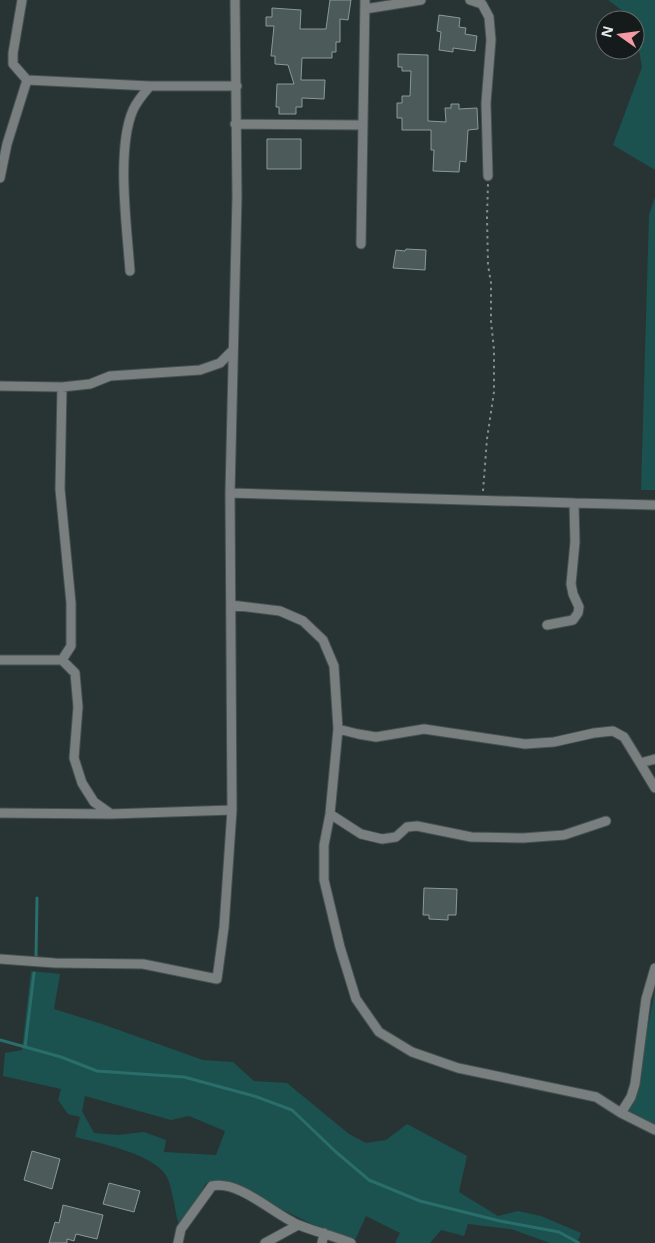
<svg xmlns="http://www.w3.org/2000/svg" width="655" height="1243" viewBox="0 0 655 1243" font-family="'Noto Sans',sans-serif">
<rect width="100%" height="100%" fill="#283433"/>
<!-- green -->
<path fill="#1b514f" fill-rule="evenodd" d="M608,0H655V170L613,145L642,67L635,28V20Z
M655,197V490H641L649,215Z
M31,971L60,974L54,1009L102,1024L203,1060L233,1062L254,1081L287,1083L349,1134L366,1143L386,1140L407,1124L467,1156L459,1192L498,1216L518,1211L541,1216L581,1233L577,1243H550L511,1229L468,1224L464,1236L441,1230L430,1243H395L400,1233L366,1216L355,1240L312,1224L250,1194L218,1182L206,1183L182,1224L178,1222C175,1210 172,1187 167,1177C155,1154 99,1143 75,1137L80,1117L68,1114L58,1100L61,1089L3,1076L5,1053L22,1050ZM85,1096L171,1120L189,1116L225,1131L216,1155L164,1152L166,1140L144,1132L118,1135L94,1133L82,1111Z
M655,990V1126L628,1113L644,1047Z"/>
<g fill="none" stroke-linecap="round" stroke-linejoin="round">
<!-- stream -->
<path stroke="#2a6e6b" stroke-width="3" d="M36,957L37,898
M0,1040L61,1057L97,1071L184,1077L254,1096L292,1110L336,1152L369,1180L420,1201L500,1221L559,1232L579,1243
M25,1047L34,973"/>
</g>
<!-- building -->
<path fill="#4d5a5a" stroke="#8a9998" d="M330,0H351L348,20L340,19V42H336V52H332V58H302L301,80H325L324,99L302,98V107H296V114H279V107H276L277,84H294L288,65L275,64V56H271L274,26H266V17H272V8L301,10L300,29H326Z
M439,15L460,18L459,27L466,28L465,34L477,36L475,51L453,48V52L439,50L441,32L437,31Z
M398,54L428,55V121L446,122L445,108H451V104H459V109L477,108L478,129L468,130L466,162L460,161L459,172L433,171L434,150H431V130H402V118H397V103H402V96H410L411,71H402V67H398Z
M267,139H301V169H267Z
M406,249L426,250L425,270L393,268L396,250L405,251Z
M424,888L457,889L456,915H448V920L429,919V915H423Z
M32,1151L60,1159L52,1189L24,1180Z
M109,1183L140,1191L134,1212L103,1204Z
M63,1205L103,1215L97,1239L76,1234L74,1241L67,1239V1243H49L55,1222L59,1223Z"/>
<g fill="none" stroke-linecap="round" stroke-linejoin="round">
<!-- street casing -->
<g stroke="#465150" stroke-width="11">
<path id="street" d="M22,0L13,53V64L27,80L150,86H237
M470,0L482,4L489,17L491,40L486,103L488,176
M365,9L421,0
M235,124L363,125
M0,178L7,144L27,80
M361,244L365,0
M130,271C127,228 116,149 133,110C137,101 144,93 150,86
M0,386L62,387L90,384L110,376L200,370L220,363L233,350
M230,493L574,503L575,542L571,584L573,594L579,607L578,613L573,620L547,625
M574,503L655,505
M231,605L280,611L303,621L323,640L334,666L338,729L330,814L324,845V880L340,947L356,999L379,1032L412,1052L458,1068L596,1097L621,1113L655,1130
M0,660H62L75,673L78,707L74,758L82,783L94,802L111,814
M62,660L71,646V603L60,489L62,387
M338,729L358,734L376,737L424,729L525,744L554,742L594,733L613,731L624,737L640,763L655,759
M640,763L655,788
M0,813L111,814L232,810
M330,814L361,834L382,839L396,837L407,827L417,826L471,837L523,838L564,835L606,821
M0,959L55,963L143,964L217,979L224,927L232,810L230,493L237,197L235,0
M621,1113L631,1097L635,1084L646,999L655,968
M178,1243L181,1229L212,1186C240,1180 274,1215 299,1225C316,1232 334,1236 351,1243
M265,1243L298,1225
M322,1243L324,1233"/>
</g>
<!-- path -->
<path stroke="#838d8d" stroke-width="2" stroke-dasharray="2.5 4" stroke-linecap="butt" d="M483,491L487,439L494,392V350L491,321V283L488,265L487,217L488,184"/>
<!-- street -->
<use href="#street" stroke="#797f7e" stroke-width="9"/>
</g>
<!-- north arrow -->
<g transform="translate(620 35) rotate(284)"><circle r="24" fill="#151a1a" stroke="#676d6d"/>
<path d="M0-4L9 19L0 12L-9 19Z" fill="#f49aa5"/>
<text y="-8" font-size="14" font-weight="bold" text-anchor="middle" fill="#e2eaea">N</text>
</g>
</svg>
